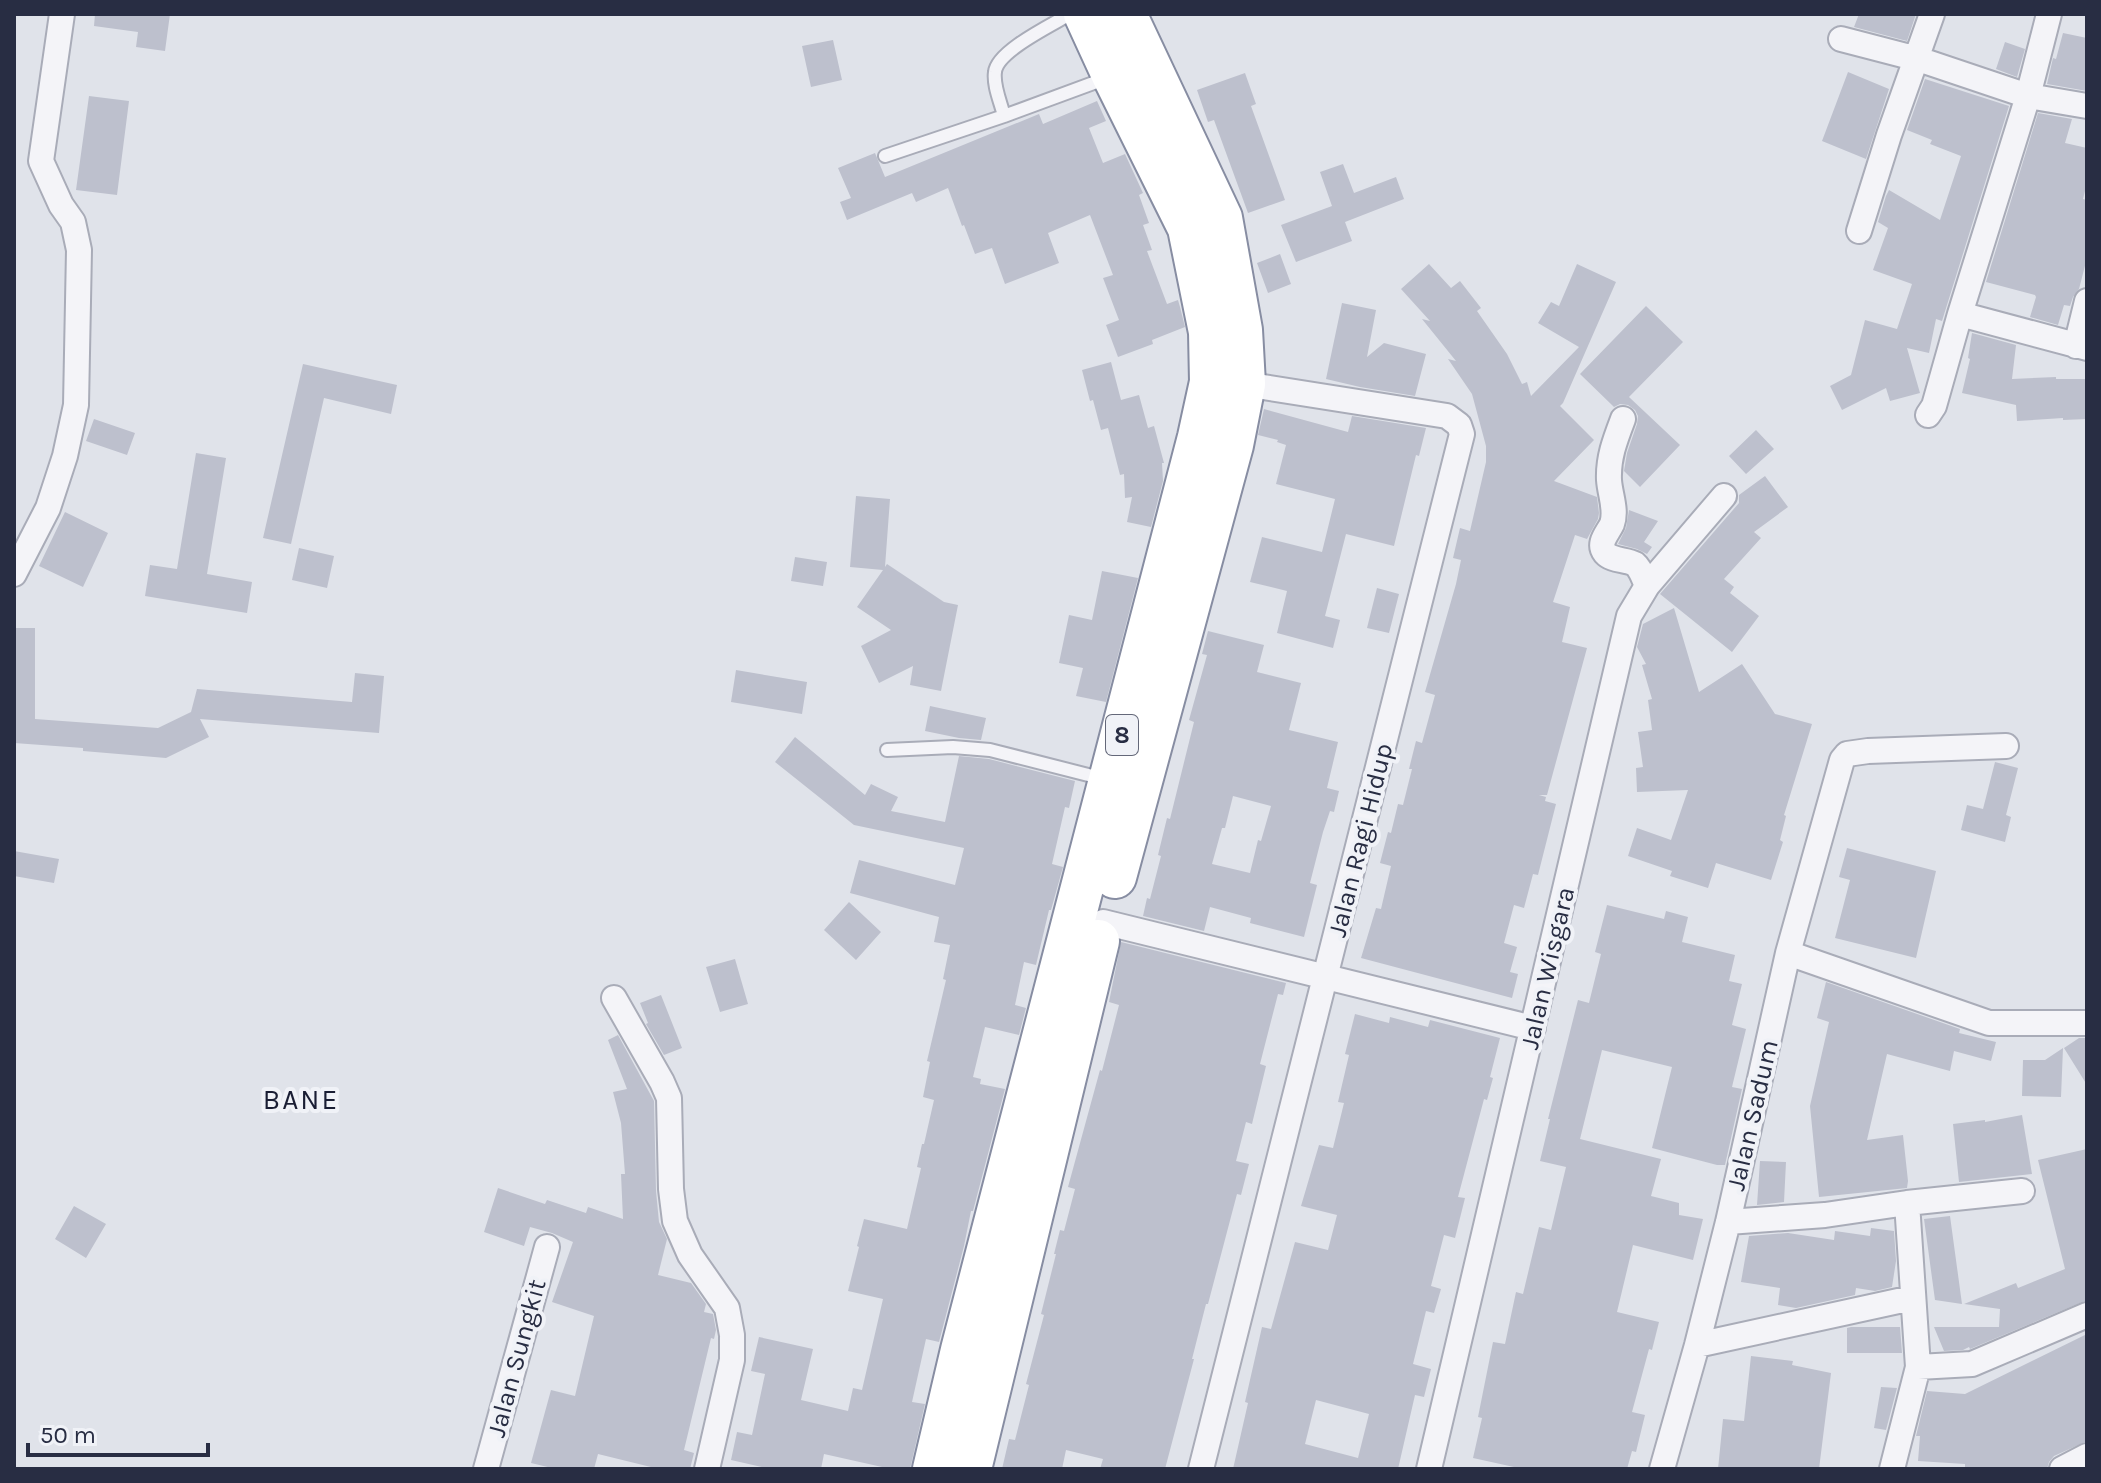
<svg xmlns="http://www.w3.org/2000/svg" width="2101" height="1483" viewBox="0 0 2101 1483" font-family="Karla,sans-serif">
<rect width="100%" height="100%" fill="#e0e3ea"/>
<!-- building -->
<path fill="#bdc0cd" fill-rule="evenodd" d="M95,14H170L165,51L136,47L138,32L94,26Z
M1859,14H1916L1907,41L1854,27Z
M2063,33L2087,38V91L2047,84L2053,58L2056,59Z
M833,40L842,80L811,87L802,46Z
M2005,42L2025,49L2017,77L1996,69Z
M1848,72L1889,89L1866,159L1822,141Z
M1245,73L1256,104L1251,106L1285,200L1248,213L1214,120L1208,122L1197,90Z
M1925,79L2009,106L1942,321L1936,319L1929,353L1907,348L1920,393L1890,401L1886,388L1842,410L1830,386L1851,375L1865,320L1897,329L1912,284L1873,270L1888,228L1878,222L1886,196L1889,190L1940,220L1961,156L1930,144L1932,140L1907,130Z
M89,96L129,101L117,195L76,190Z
M1097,101L1106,121L1089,128L1103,163L1125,154L1143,193L1139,195L1149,223L1143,225L1152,250L1147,251L1167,304L1178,300L1180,307L1185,327L1152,340L1153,344L1118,357L1106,325L1119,320L1103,278L1113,275L1090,215L1048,233L1059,263L1005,284L992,248L975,254L964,225L962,226L948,188L916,202L912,193L847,220L840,202L851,198L838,168L875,153L885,177L1039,114L1043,124Z
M2038,113L2072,119L2065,143L2087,148V183L2083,199L2087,200V258L2079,289L2073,297L2070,306L2064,305L2058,325L2030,317L2036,297L2035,295L1986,282Z
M1343,164L1354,193L1396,177L1404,199L1345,222L1352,241L1296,262L1281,225L1332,206L1320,172Z
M1280,254L1291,284L1268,293L1257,263Z
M1429,264L1451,288L1460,281L1481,308L1477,311L1507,354L1522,384L1527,382L1531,396L1579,347L1538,323L1551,302L1559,306L1577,264L1616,282L1563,403L1560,406L1594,440L1554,481L1597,497L1599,513L1598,519L1587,539L1575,535L1553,602L1570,607L1562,642L1587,648L1547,795H1539L1546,797L1545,801L1556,804L1538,875L1533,874L1524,908L1514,905L1504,943L1517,947L1510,972L1518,974L1512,998L1361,958L1376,908L1381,909L1391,866L1380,863L1388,832L1391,833L1398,804L1403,805L1412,769H1409L1416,741L1422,743L1435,695L1425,692L1456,584L1461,560L1453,558L1460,528L1470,531L1486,462V446L1472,394L1448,359L1456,361L1422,319L1430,321L1401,289Z
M1342,303L1376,310L1367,357L1384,343L1426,354L1415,396L1360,387L1326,379Z
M1646,306L1683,342L1629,397L1680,445L1640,487L1624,471L1627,453L1637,424L1638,416L1635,410L1628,405L1620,404L1614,407L1580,374Z
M1972,333L2016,345L2012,379L2056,377V379H2087V419L2063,420V418L2017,421L2016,405L1962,393L1970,359L1968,358Z
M1111,362L1121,400L1139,395L1148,428L1154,426L1164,463H1162L1163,481L1151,527L1127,522L1132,497L1125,498L1124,474L1120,475L1108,428L1101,430L1093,400L1090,401L1082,370Z
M303,364L397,385L391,414L324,398L291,544L263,538Z
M1264,409L1348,432L1352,416L1426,428L1419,456L1416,455L1394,546L1346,534L1325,616L1340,620L1333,648L1277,633L1287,591L1250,582L1262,537L1322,552L1335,499L1276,484L1286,445L1277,442L1278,440L1258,435Z
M94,419L135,433L127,455L86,441Z
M1756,430L1774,449L1746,474L1729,456Z
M196,453L226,458L207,574L252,582L247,613L145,596L150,565L177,569Z
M1765,476L1788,507L1754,532L1761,538L1724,579L1734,587L1730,593L1759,616L1732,652L1660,594L1739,503V495Z
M856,496L890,499L885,567L887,564L944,602L958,605L941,691L910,685L913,666L879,683L861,646L891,630L857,607L883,570L850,567Z
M1629,510L1658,521L1644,542L1652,547L1647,554L1637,549L1618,544L1626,528Z
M65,512L108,533L83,587L39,566Z
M299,548L334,556L327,588L292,580Z
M795,557L827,562L823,586L791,581Z
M1102,571L1138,578L1106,702L1076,696L1083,668L1059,663L1069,615L1092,620Z
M1377,588L1399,594L1389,633L1367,628Z
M1674,608L1699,692L1742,664L1775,714L1812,724L1784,815L1786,816L1780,840L1783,842L1771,880L1716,863L1708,888L1670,876L1672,871L1628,856L1637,828L1671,840L1688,790L1637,792L1636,768L1643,767L1638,732L1652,730L1648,700L1652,699L1642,665L1646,664L1637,647L1643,624Z
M14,628H35V719L158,728L191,712L197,689L352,702L355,673L384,676L379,733L200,719L209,737L166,758L83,751V748L14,743Z
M1208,631L1264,645L1257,672L1301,683L1289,730L1338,742L1327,788L1339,791L1334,812L1330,811L1323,832L1310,883L1317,885L1304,937L1250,923L1251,918L1210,907L1204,931L1143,916L1147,898L1150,899L1161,856L1158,855L1167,818L1170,819L1194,722L1189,720L1207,655L1202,654ZM1233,796L1271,806L1261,841L1258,840L1250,873L1212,864L1222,828H1225Z
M736,670L807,682L802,714L731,702Z
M930,706L986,718L981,740L959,738L925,731Z
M795,737L865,795L871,784L898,797L891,811L945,822L959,756L989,759L1075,781L1069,808L1065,807L1052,864L1063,867L1051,910H1049L1036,965L1024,962L1015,1005L1026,1008L1019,1035L985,1027L973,1077L981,1079L980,1084L1005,1089L973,1211H971L964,1246L939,1342L926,1339L912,1402L925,1404L910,1469H891L824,1454L821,1469H771L731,1460L737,1432L752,1435L765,1374L751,1371L759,1337L813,1349L801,1400L848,1411L853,1388L862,1390L883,1299L848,1291L859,1247L857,1246L864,1219L907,1229L921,1168L917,1167L922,1144H924L934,1100L923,1097L930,1062L927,1061L946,980L943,979L950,945L934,942L939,917L850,893L859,860L955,885L964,848L854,825L775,762Z
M1995,762L2018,768L2006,815L2011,817L2005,842L1961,830L1967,805L1983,809Z
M1847,848L1936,871L1916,958L1835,938L1850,880L1839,877Z
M14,851L59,859L54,883L14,876Z
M849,902L881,932L856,960L824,930Z
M1607,905L1664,919L1666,911L1688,917L1682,942L1735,955L1729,981L1742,984L1732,1025L1746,1029L1732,1087L1742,1089L1725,1165H1717L1652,1148L1672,1067L1602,1050L1580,1139L1661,1159L1651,1196L1679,1203V1215L1703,1219L1693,1260L1633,1245L1617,1312L1659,1322L1652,1350L1649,1349L1632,1412L1645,1415L1636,1452L1632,1451L1627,1469H1523L1473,1458L1482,1418L1478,1417L1493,1342L1505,1344L1516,1292L1523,1294L1539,1227L1551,1230L1566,1167L1540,1161L1550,1119H1548L1578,1000L1589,1003L1601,954L1595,952Z
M1121,942L1286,983L1283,995L1278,994L1260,1064L1266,1066L1252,1124L1246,1122L1236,1161L1249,1164L1241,1195L1237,1194L1208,1304H1206L1192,1359H1194L1165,1469H1100L1103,1459L1066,1450L1062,1469H1002L1009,1439L1015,1440L1029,1385L1026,1384L1044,1315L1041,1314L1056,1254H1054L1060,1230L1064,1231L1075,1189L1068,1187L1100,1070L1102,1071L1119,1005L1109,1002Z
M735,959L748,1004L720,1012L706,967Z
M1826,982L1960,1029L1959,1033L1996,1042L1991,1061L1954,1051L1950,1071L1887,1054L1867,1140L1903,1135L1908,1181L1907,1188L1819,1197L1810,1106L1829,1022L1817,1018Z
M661,995L682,1048L664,1055L646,1024L648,1023L640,1003Z
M1355,1014L1389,1023L1390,1017L1428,1027L1430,1020L1500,1038L1490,1077L1493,1078L1487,1100L1484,1099L1458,1197L1465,1198L1455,1238L1444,1235L1431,1286L1441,1289L1434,1313L1426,1311L1413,1364L1431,1369L1424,1397L1415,1395L1398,1469H1233L1248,1403L1245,1402L1262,1327L1271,1329L1295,1242L1328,1250L1337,1215L1301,1206L1319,1145L1333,1148L1344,1103L1338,1102L1349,1055L1345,1054ZM1316,1400L1369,1414L1358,1458L1305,1444Z
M618,1035L654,1101L656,1191L659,1222L667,1239L658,1275L691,1283L706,1304L704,1312L713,1314L716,1330L714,1339L711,1338L684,1450L694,1453L690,1469H659L598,1454L594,1469H556L531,1463L551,1390L575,1396L594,1316L552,1302L573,1242L552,1233L530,1227L524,1246L484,1232L498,1188L545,1204L547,1200L586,1213L588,1207L623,1219L621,1174H625L621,1123L613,1092L627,1089L608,1040Z
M2079,1038H2087V1085L2064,1048Z
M2063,1048L2061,1097L2022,1096L2023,1060H2045Z
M2022,1115L2032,1174L1959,1182L1953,1124L1985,1120V1122Z
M2087,1149V1300L1970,1349L1969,1347L1963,1350L1944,1351L1934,1327H1999L2000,1309L1964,1304L2016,1283L2018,1288L2065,1269L2038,1160Z
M1760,1161L1786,1162L1784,1202L1757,1205Z
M74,1206L106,1224L86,1258L55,1239Z
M1950,1216L1962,1304L1935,1300L1924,1219Z
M1871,1228L1894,1231L1896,1261L1892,1287L1875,1291L1856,1288L1855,1295L1796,1308L1778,1305L1780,1288L1741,1282L1749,1236L1788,1233L1834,1240L1835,1231L1870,1236Z
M1851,1327H1900L1902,1353H1847V1328Z
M2087,1334V1441L2054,1456L2049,1462L2047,1469H1965V1464L1918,1461L1920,1436H1916L1927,1391L1965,1394Z
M1751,1356L1793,1361L1792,1365L1831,1373L1819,1469H1718L1723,1419L1744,1421Z
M1881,1387L1897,1388L1886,1430L1874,1428Z"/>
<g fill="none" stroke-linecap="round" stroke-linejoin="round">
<!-- service casing -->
<g stroke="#a9acb8" stroke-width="16">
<path id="service" d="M1004,116C1001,103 993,86 995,72C997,51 1052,25 1070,14
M885,156L1004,116L1107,78
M887,750L953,747L990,750L1104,779"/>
</g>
<!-- minor casing -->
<g stroke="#a9acb8" stroke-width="28">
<path id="minor" d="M1841,39L1918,59L2028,96L2087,106
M1859,231L1889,135L1932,14
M1960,314L2087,348
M2076,346L2087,301
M1928,415L1934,406L1960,314L2028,96L2049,14
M1623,419C1615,440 1608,458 1609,480C1610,495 1617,510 1612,524C1608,533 1597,543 1605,553C1612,561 1626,559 1635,564C1641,569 1644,579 1647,586
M14,574L48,508L65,456L76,405L79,250L73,222L61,205L41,161L62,14
M1103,922L1533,1028
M1788,953L1989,1023H2087
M614,998L662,1082L669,1098L671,1189L675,1221L690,1255L727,1308L732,1335V1360L707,1469
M1728,1222L1825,1215L1907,1203L2022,1191
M1697,1345L1912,1298
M1918,1367L1972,1364L2087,1315
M486,1469L547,1247
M1201,1469L1462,434L1459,425L1447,416L1244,384
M1429,1469L1629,616L1647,586L1724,496
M1662,1469L1697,1345L1728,1222L1788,953L1842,760L1847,754L1868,751L2006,746
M1892,1469L1918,1367L1907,1203
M2062,1469L2087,1456"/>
</g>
<!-- trunk casing -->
<g stroke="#878da2" stroke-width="46">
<path id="trunk" d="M1115,877L1232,445L1244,384L1241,330L1221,218L1125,14
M934,1469L962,1350L1199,437L1211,382L1210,332L1189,228L1113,75L1085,14
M970,1469L1098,941"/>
</g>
<!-- service -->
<use href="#service" stroke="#f4f4f8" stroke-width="12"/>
<!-- minor -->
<use href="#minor" stroke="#f4f4f8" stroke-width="24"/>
<!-- trunk -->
<use href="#trunk" stroke="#fff" stroke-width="42"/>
</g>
<g text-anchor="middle" stroke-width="8" stroke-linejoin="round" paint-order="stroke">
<!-- shield labels -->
<rect fill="#f0f2f7" stroke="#646879" stroke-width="2" x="1106" y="715" width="32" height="40" rx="6"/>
<g font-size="24" font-weight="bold" fill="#282d43">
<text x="1122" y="743">8</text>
</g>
<!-- street labels -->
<g font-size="26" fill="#282d43" stroke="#f0f2f7">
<text transform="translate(1360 840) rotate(-76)" y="9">Jalan Ragi Hidup</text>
<text transform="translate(1547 968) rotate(-77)" y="9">Jalan Wisgara</text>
<text transform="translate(1752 1115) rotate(-77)" y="9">Jalan Sadum</text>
<text transform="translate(516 1358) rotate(-75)" y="9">Jalan Sungkit</text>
</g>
<!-- neighbourhood labels -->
<g font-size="28" letter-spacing="2" fill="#1a1e34" stroke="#f0f2f7">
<text x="301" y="1109">BANE</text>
</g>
</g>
<!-- border -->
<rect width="2101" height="1483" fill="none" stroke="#282d43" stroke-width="32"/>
<!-- scale -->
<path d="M28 1443v12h180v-12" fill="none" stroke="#282d43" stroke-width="4"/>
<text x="40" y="1443" font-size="24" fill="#282d43" stroke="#f0f2f7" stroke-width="6" paint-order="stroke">50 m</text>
</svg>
